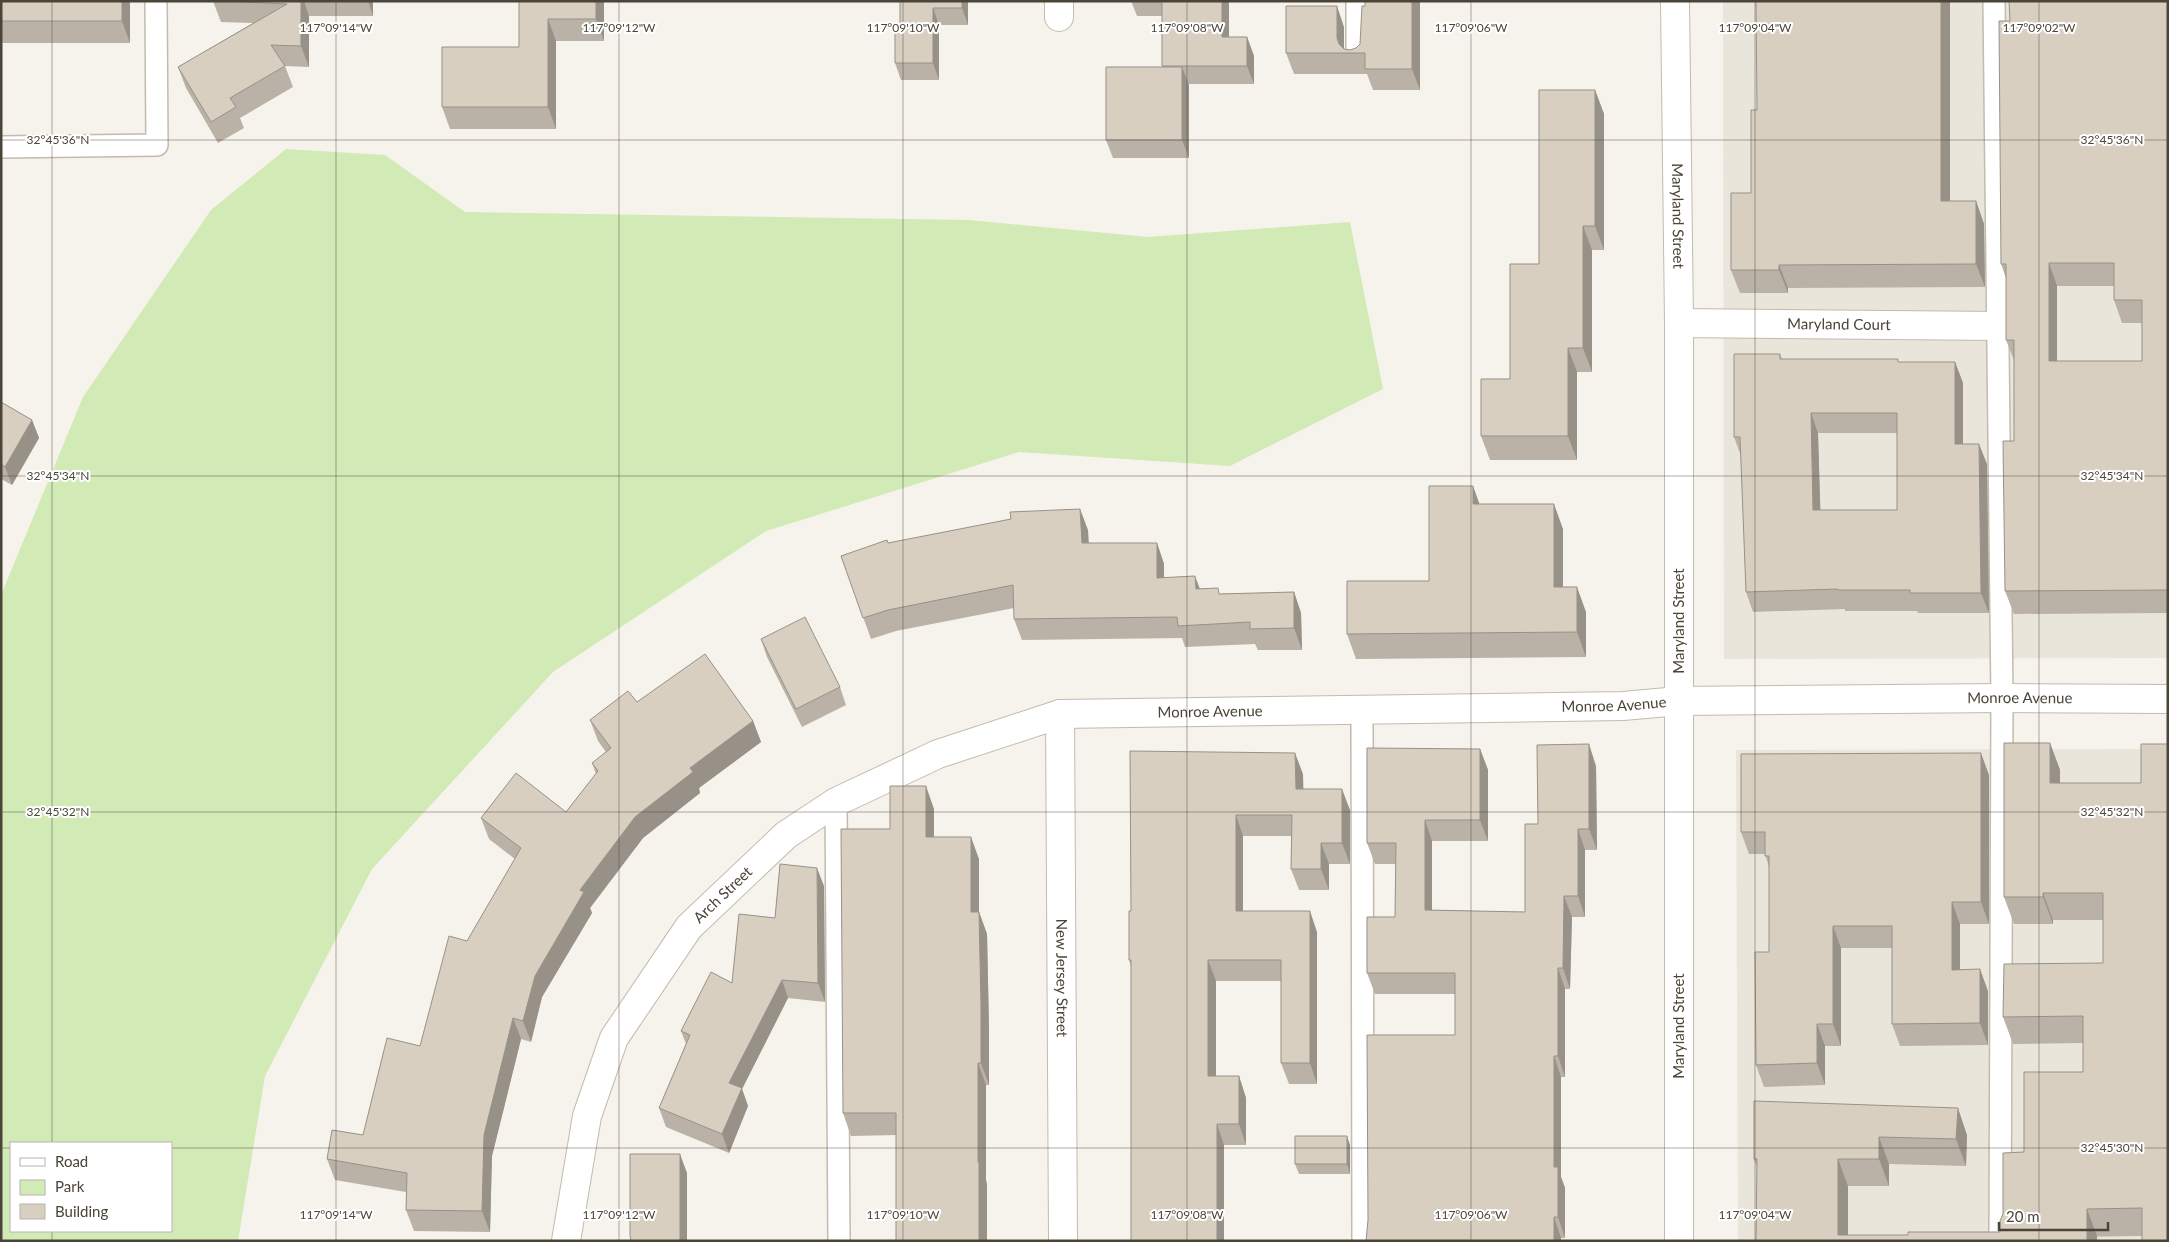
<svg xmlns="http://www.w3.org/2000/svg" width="2169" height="1242" viewBox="0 0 2169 1242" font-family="Lato,sans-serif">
<rect width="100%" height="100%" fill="#f6f3ec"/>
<!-- residential -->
<path fill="#eae5da" d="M1723,1H2168V658L1724,659Z
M2168,749V1241H1738L1736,750Z"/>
<!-- green -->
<path fill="#d2eab5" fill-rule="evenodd" d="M286,149L385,155L465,212L969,220L1148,237L1350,222L1383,389L1230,466L1019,452L766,531L553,672L372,869L265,1076L238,1241H1V595L83,397L211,210ZM11,1143H171V1231H11Z"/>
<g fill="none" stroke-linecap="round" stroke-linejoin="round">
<!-- service casing -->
<g stroke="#c2bbae" stroke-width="24">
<path id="service" d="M1357,1V59
M1994,1L2002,698L2000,1241
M1,147L157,145L156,1
M1362,710L1363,1241
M836,802L839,1241"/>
</g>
<!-- minor casing -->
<g stroke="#c2bbae" stroke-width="30">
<g id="minor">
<path d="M1059,1V17"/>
<path id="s1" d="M1679,323L1998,326"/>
<path id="s2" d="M1060,714L1063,1241"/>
<path id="s3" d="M566,1241L587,1116L614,1038L689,927L786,835L836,802L938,754L1060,714L1623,706L1679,701L2002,698L2168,699"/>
</g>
</g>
<!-- tertiary casing -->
<g stroke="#c2bbae" stroke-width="30">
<g id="tertiary">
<path id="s4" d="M1675,1L1679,323V1241"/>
</g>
</g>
<!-- service -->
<use href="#service" stroke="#fff" stroke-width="21"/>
<!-- minor -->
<use href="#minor" stroke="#fff" stroke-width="28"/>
<!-- tertiary -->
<use href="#tertiary" stroke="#fff" stroke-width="28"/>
</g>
<!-- wall -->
<path fill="#bab2a6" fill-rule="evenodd" d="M1,1H130V43H1Z
M213,1H373V16H309V67L285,66L293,87L240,118L244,128L218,143L186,88L178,67L253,23L221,22Z
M519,1H604V41H556V129H450L442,107L519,47Z
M900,1H968V25H939V80H901L895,63L900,33Z
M1131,1H1229V37H1247L1254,56V84H1188L1189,158H1113L1106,140L1162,67V16H1137Z
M1420,1V90H1373L1367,74H1294L1286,53L1344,27V49L1350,50L1356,48L1360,44L1365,6Z
M1950,1V201H1976L1984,224L1985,287L1788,288V293H1740L1731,270L1751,193L1757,110Z
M2168,1V613L2014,614L2005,591L2014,441V360L2006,340V278L2001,264L2010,21ZM2057,286H2114V300L2122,323H2142V361H2057Z
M1595,90L1604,114V250H1592V372H1577V460H1490L1481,436L1510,379L1539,264Z
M1780,354L1782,359L1899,362H1955L1963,383V444L1987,464L1989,613H1918L1917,611H1845V609L1753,612L1746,592L1741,456L1734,437ZM1818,433H1897V510H1820Z
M1,402L32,420L39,438L12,485L1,479Z
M1473,486L1479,504L1563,529V587L1586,612V657L1356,659L1347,634L1429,581Z
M1088,530L1089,543H1157L1164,564V578L1200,589L1220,594L1294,592L1301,613L1302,650H1258L1255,644L1185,647L1182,638L1022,640L1014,619V608L896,631L871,639L841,556L888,543Z
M761,639L840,687L846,705L802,727L767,657Z
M637,702L753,721L761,742L699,788L700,793L643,838L590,908L592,913L542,997L531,1042L521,1039L492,1156L490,1232L414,1231L406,1210V1192L335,1180L327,1159L363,1135L420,1046L467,941L515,859L489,839L481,818L566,812L596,774L592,763L606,752L598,741L590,720Z
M2050,743L2060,770V783H2141L2142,1236L1756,1241L1757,1167L1754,1159V1101L1967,1135L1966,1166L1889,1164V1186H1848V1235H1908L2000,1232L2024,1152L2083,1072V1043L2013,1044L2003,1017L2103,963V920H2053V924H2014L2004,897Z
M1480,749L1488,770V841H1432V910L1525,912L1538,824L1596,766L1597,850H1585V917H1572L1570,989H1565V1077H1561V1177L1565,1188V1238H1561V1241L1455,1035V994H1375L1367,973L1395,917L1396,864H1375L1367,843Z
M1130,751L1303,774V789L1350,810V864H1329V890H1299L1291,869V836H1243V911L1317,932V1084H1289L1281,1063V981H1216V1076H1239L1246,1098V1145H1224V1241L1129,960L1131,911Z
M1989,775V924H1960V970L1988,991V1045L1900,1046L1892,1024V948H1841V1046H1825V1085L1764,1087L1756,1065L1769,952V867L1765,854H1749L1741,832Z
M934,809V837L979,859V912L987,934L989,1029V1085H986V1180L987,1185V1241L896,1135L851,1136L843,1113L890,829Z
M824,886L825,1002L788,998L742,1089L748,1106L729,1153L666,1127L659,1108L686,1044L681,1031L732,983L775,918Z
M1350,1145V1174H1299L1295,1164Z"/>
<!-- shaded-wall -->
<path fill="#979187" d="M122,1H130V43L122,21Z
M301,1H304L309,16V67L301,46Z
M368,1H373V16Z
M596,1H604V41L596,19Z
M962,1H968V25L962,8Z
M1222,1H1229V56L1222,37Z
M1412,1H1420V90L1412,69Z
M1941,1H1950V224L1941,201Z
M1337,6L1344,27V53H1342L1337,38Z
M933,8L939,25V80L933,63Z
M548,19L556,41V129L548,107Z
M1247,37L1254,56V84L1247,66Z
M1182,67L1189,85V158L1182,140Z
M1595,90L1604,114V250L1595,226Z
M1976,201L1984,224L1985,287L1976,264Z
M1583,226L1592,250V372L1583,348Z
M2049,263L2057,286V384L2049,361Z
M1779,265L1788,288V293L1779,270Z
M1568,348L1577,372V460L1568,436Z
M1955,362L1963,383V464L1955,444Z
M1811,413L1818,433L1821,530L1813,510Z
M32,420L39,438L12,485L5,467Z
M1979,444L1987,464L1989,613L1981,593Z
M1473,486L1482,511L1473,504Z
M1554,504L1563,529V612L1554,587Z
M1080,509L1088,530L1089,564L1082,543Z
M1157,543L1164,564V599L1157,578Z
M1195,576L1203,597L1196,589Z
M1577,587L1586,612V657L1577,632Z
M1294,592L1301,613L1302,650L1294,628Z
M753,721L761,742L699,788L700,793L643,838L590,908L592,913L542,997L531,1042L523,1021L535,976L580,890L635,817L690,768Z
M2050,743L2060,770V810L2050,783Z
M1589,744L1596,766L1597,850L1589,829Z
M1480,749L1488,770V841L1480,820Z
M1295,753L1303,774L1304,810L1296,789Z
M1981,753L1989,775V924L1981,902Z
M926,786L934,809V859L926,837Z
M1342,789L1350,810V864L1342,843Z
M1236,815L1243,836V932L1236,911Z
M1425,820L1432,841V931L1425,910Z
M1578,829L1585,850V917L1578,896Z
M971,837L979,859V934L971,912Z
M1321,843L1329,864V890L1321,869Z
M817,868L824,886L825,1002L818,983Z
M2043,893L2053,920V924L2043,897Z
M1564,896L1572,917L1570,989L1563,968Z
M1952,902L1960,924V992L1952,970Z
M1310,911L1317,932V1084L1310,1063Z
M979,912L987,934L989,1029V1085L981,1063Z
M1833,926L1841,948V1046L1833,1024Z
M1208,960L1216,981V1098L1208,1076Z
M1558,968L1565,989V1077L1558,1056Z
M1980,969L1988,991V1045L1980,1023Z
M782,980L788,998L742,1089L748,1106L729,1153L722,1134L729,1083Z
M513,1018L521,1039L492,1156L490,1232L482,1211L484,1135Z
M1817,1024L1825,1046V1085L1817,1063Z
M1554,1056L1561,1077V1177L1565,1188V1238L1558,1217L1554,1167Z
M978,1063L986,1085V1180L987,1185V1241H979L978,1162Z
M1239,1076L1246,1098V1145L1239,1124Z
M1958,1108L1967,1135L1966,1166L1956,1139Z
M1217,1124L1224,1145V1241H1217Z
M1347,1136L1350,1145V1174L1347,1164Z
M1879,1137L1889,1164V1186L1879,1159Z
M680,1154L687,1173V1241H680Z
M1838,1159L1848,1186V1241L1838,1235Z
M2087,1209L2097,1236V1241H2087Z
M1554,1217L1561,1238V1241H1554Z"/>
<!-- building -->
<path fill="#d8cfc1" stroke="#979187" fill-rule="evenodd" d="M1,1H122V21H1Z
M220,1H301V46L271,45L285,66L230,98L236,107L211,122L178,67L287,4Z
M519,1H596V19H548V107H442V47H519Z
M900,1H962V8H933V63H895V33H900Z
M1162,1H1222V37H1247V66H1162Z
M1365,1H1412V69H1365V53H1286V6H1337V38L1339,44L1344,49L1350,50L1356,48L1360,44L1362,6H1365Z
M1756,1H1941V201H1976V264L1779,265V270H1731V193H1751V110H1757Z
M2009,1H2168V590L2005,591L2003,441H2014V340H2006V264H2001L1999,21H2010ZM2049,263H2114V300H2142V361H2049Z
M1106,67H1182V140H1106Z
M1539,90H1595V226H1583V348H1568V436H1481V379H1510V264H1539Z
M1734,354H1780V359H1898V362H1955V444H1979L1981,593H1910V590H1838V589L1746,592L1740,437H1734ZM1811,413H1897V510H1813Z
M1,402L32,420L5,467L1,464Z
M1429,486H1473V504H1554V587H1577V632L1347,634V581H1429Z
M1080,509L1082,543H1157V578L1195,576L1196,589L1218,588L1219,594L1294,592V628L1250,629V622L1178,626L1177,617L1014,619L1013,585L888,610L863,618L841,556L887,540L888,543L1011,519L1010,512Z
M805,617L840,687L796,709L761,639Z
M705,654L753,721L690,768L693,772L635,817L580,890L584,892L535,976L523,1021L513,1018L484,1135L482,1211L406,1210L407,1173L327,1159L332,1130L363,1135L387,1038L420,1046L449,936L467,941L521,848L481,818L516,773L566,812L598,771L592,763L611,748L590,720L628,691L637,702Z
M2004,743H2050V783H2141V744H2168V1241H2142V1208L2087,1209V1241H1756L1757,1159H1754V1101L1958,1108L1956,1139L1879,1137V1159H1838V1235H1908V1232H2000V1221L2003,1214V1153L2024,1152V1072H2083V1016L2003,1017L2004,964L2103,963V893H2043V897H2004Z
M1589,744V829H1578V896H1564L1563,968H1558V1056H1554V1167H1558V1217H1554V1241H1366L1368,1220L1367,1035H1455V973H1367V917H1395L1396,843H1367V748L1480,749V820H1425V910L1525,912V824H1538L1537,745Z
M1130,751L1295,753L1296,789H1342V843H1321V869H1291L1292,815H1236V911H1310V1063H1281V960H1208V1076H1239V1124H1217V1241H1131V960H1129V911H1131Z
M1981,753V902H1952V970L1980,969V1023L1892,1024V926H1833V1024H1817V1063L1756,1065L1755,952H1769V856H1765V832H1741V754Z
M890,786H926V837H971V912H979L981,1006V1063H978V1162H979V1241H896V1113H843L841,829H890Z
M780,864L817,868L818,983L782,980L729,1083L742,1088L722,1134L659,1108L690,1035L681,1031L711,972L732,983L739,914L775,918Z
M1295,1136H1347V1164H1295Z
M630,1154H680V1241H631L630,1235Z"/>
<!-- ticks -->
<path fill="none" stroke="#4b4439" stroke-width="1" stroke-opacity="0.45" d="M52,1V1143M336,1V1241M619,1V1241M903,1V1241M1187,1V1241M1471,1V1241M1755,1V1241M2039,1V1241M1,140H2168M1,476H2168M1,812H2168M1,1148H11M171,1148H2168M52,1231V1241"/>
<g text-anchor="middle" stroke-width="4" stroke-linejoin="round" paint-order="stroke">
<!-- street labels -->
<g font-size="15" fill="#4b4439" stroke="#fff">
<text dy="5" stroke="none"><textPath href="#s4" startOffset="215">Maryland Street</textPath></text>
<text dy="5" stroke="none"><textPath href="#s1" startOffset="160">Maryland Court</textPath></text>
<text transform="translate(1679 621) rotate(-90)" y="5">Maryland Street</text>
<text dy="5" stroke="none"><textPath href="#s3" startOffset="1738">Monroe Avenue</textPath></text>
<text dy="5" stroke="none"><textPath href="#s3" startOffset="1332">Monroe Avenue</textPath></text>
<text dy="5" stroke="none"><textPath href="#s3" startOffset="928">Monroe Avenue</textPath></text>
<text dy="5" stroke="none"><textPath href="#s3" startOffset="390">Arch Street</textPath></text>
<text dy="5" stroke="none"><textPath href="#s2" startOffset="264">New Jersey Street</textPath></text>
<text transform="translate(1679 1026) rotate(-90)" y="5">Maryland Street</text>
</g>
</g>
<g font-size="12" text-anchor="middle" fill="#4b4439" stroke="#fff" stroke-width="4" stroke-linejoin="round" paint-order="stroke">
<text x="336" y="32">117°09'14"W</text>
<text x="619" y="32">117°09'12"W</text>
<text x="903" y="32">117°09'10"W</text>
<text x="1187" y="32">117°09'08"W</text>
<text x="1471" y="32">117°09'06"W</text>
<text x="1755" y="32">117°09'04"W</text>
<text x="2039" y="32">117°09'02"W</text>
<text x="58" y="144">32°45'36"N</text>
<text x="2112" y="144">32°45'36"N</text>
<text x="58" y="480">32°45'34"N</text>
<text x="2112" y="480">32°45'34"N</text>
<text x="58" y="816">32°45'32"N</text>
<text x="2112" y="816">32°45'32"N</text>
<text x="2112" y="1152">32°45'30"N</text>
<text x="336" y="1219">117°09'14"W</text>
<text x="619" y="1219">117°09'12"W</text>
<text x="903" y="1219">117°09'10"W</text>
<text x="1187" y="1219">117°09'08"W</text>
<text x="1471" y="1219">117°09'06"W</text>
<text x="1755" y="1219">117°09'04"W</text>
</g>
<!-- border -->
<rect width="2169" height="1242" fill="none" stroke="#4b4439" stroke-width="5"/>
<!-- legend -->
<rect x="10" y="1142" width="162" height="90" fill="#ffffff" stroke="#b7b4b0"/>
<rect x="20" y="1158" width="25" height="8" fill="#ffffff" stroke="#b7b4b0"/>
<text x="55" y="1167" font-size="15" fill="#4b4439">Road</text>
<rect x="20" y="1180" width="25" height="15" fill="#d2eab5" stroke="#b7b4b0"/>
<text x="55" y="1192" font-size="15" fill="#4b4439">Park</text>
<rect x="20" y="1204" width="25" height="15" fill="#d8cfc1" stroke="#b7b4b0"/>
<text x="55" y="1217" font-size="15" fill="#4b4439">Building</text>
<!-- scale -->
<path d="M1999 1222v8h109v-8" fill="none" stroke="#4b4439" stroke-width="2.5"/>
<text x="2006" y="1222" font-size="15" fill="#4b4439" stroke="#ffffff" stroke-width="4" paint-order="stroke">20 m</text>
</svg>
